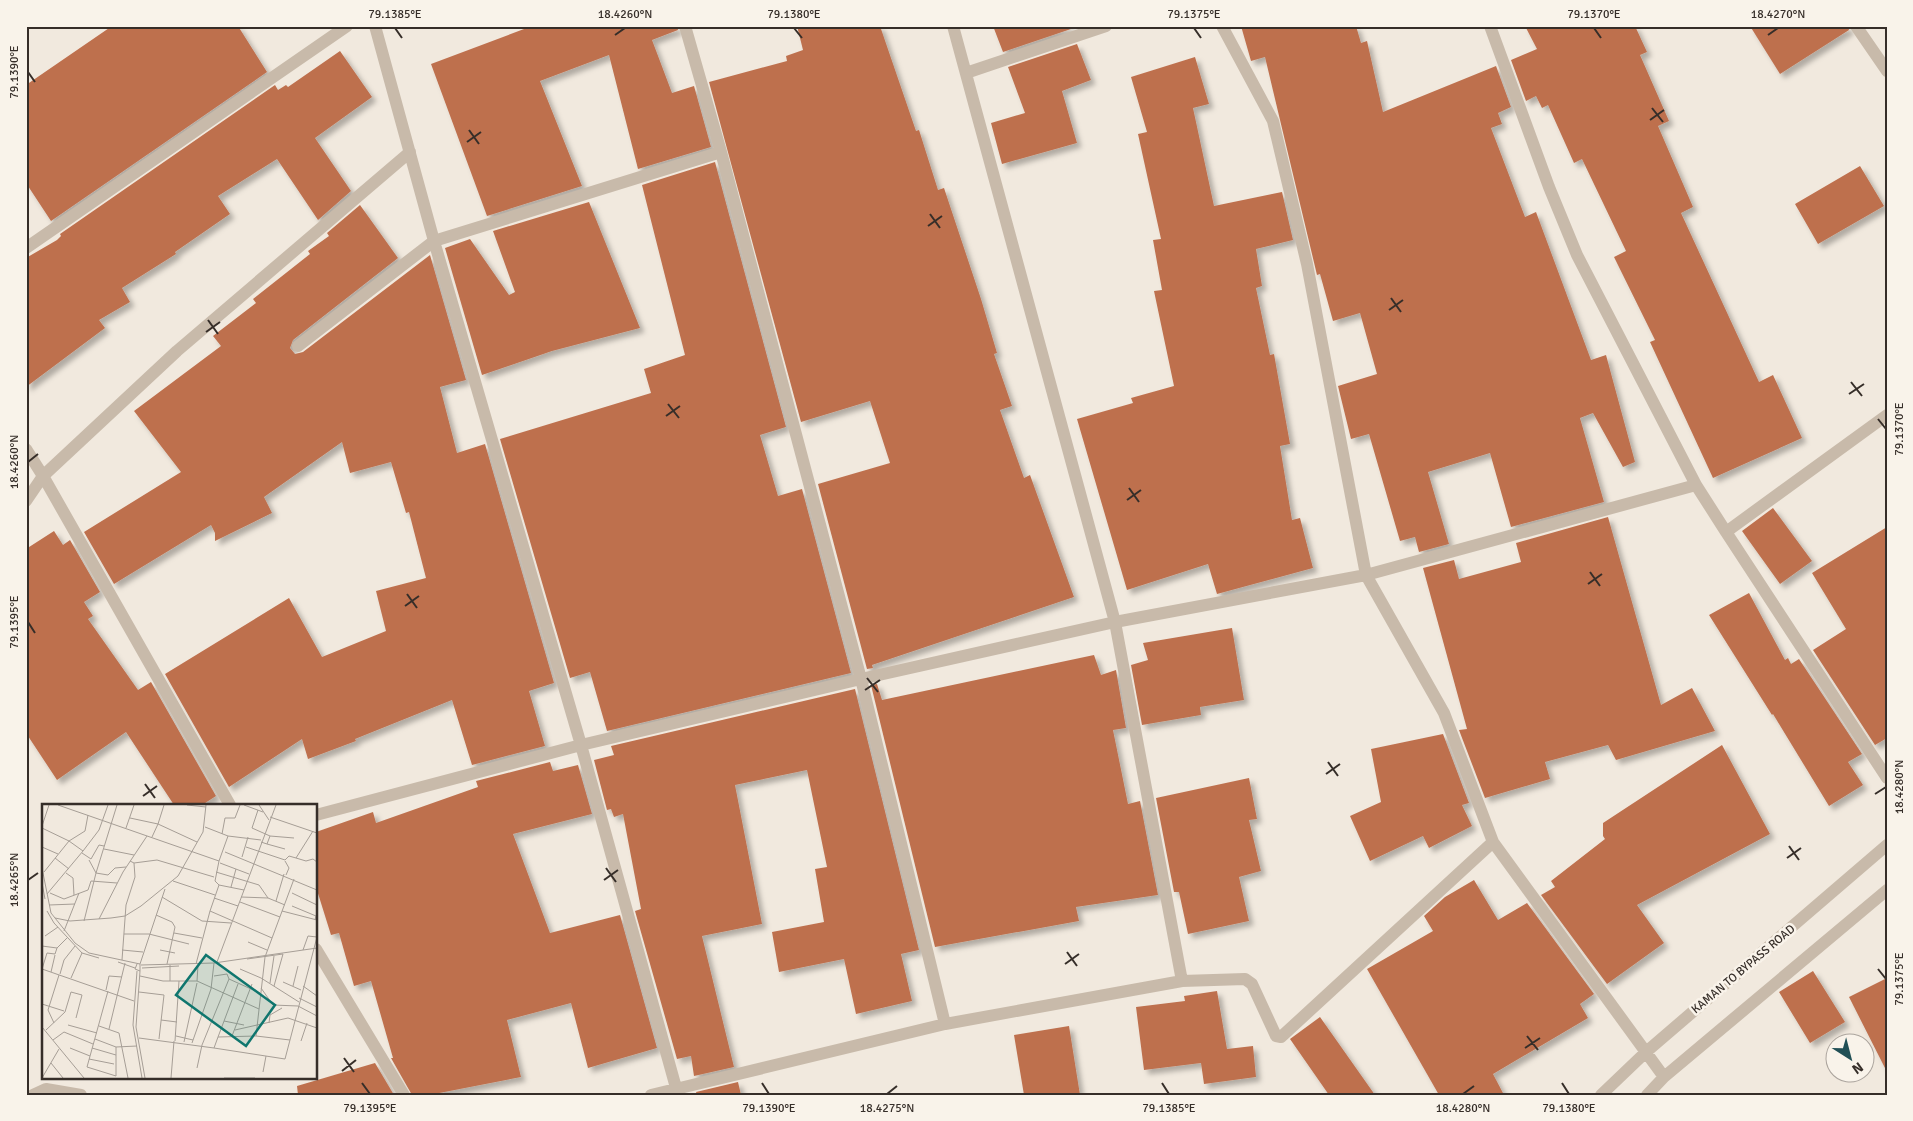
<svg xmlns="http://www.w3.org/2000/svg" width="1913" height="1121" viewBox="0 0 1913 1121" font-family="Signika,sans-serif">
<defs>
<filter id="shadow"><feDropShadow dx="4.5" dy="4.5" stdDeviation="2.5" flood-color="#0004"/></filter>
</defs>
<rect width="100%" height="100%" fill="#f1e9de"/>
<!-- building -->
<path fill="#be704e" filter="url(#shadow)" d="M112,26H238L267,72L51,221L26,183V85Z
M532,26H677L678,30L652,40L672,93L694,86L711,147L638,169L609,55L540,81L582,186L487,216L431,64Z
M797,26H880L916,131L919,130L938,190L944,188L981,299L997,353L994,354L1012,406L1000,410L1024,478L1030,475L1074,597L872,665L873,668L867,669L818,484L890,463L870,401L801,422L709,82L787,61L786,56L803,50Z
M993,26H1070L1071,29L1003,52Z
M1241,26H1356L1361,43L1367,41L1383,112L1496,66L1511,107L1498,113L1502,124L1491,128L1525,217L1536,212L1591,360L1606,355L1635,462L1623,467L1593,413L1580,418L1604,502L1511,527L1490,453L1428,472L1449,544L1419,552L1415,537L1400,541L1369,434L1351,439L1338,386L1377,374L1360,313L1333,321L1320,274L1317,275L1265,57L1251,61Z
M1525,26H1635L1647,52L1640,55L1669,121L1658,126L1693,207L1681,213L1759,382L1773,375L1802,438L1713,478L1650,342L1655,340L1614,257L1626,251L1582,159L1574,163L1548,105L1542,108L1536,96L1526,101L1511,60L1537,49Z
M1750,26H1848L1849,30L1780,74Z
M1077,44L1091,80L1062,91L1077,143L1002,164L991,123L1025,113L1008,67Z
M340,51L372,97L315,138L351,191L318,220L277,159L218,196L230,214L175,252L176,254L122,288L130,302L99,320L105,328L26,387V258L57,240L61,236L60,234L275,85L278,90L286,85L288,87Z
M1195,57L1209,104L1193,108L1214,206L1282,192L1293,240L1256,249L1262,286L1256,288L1270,355L1274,354L1290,444L1280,446L1292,520L1300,518L1313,568L1217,594L1208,564L1127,590L1077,419L1133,403L1131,398L1174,386L1154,291L1162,290L1153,240L1161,239L1138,134L1147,132L1131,77Z
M715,162L786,427L760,435L778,496L802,489L851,673L607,731L590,672L570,678L500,439L651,393L644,369L685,355L642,185Z
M1860,166L1884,206L1818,244L1795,204Z
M589,202L640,328L552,351L482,375L445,248L470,239L509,295L515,292L493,231Z
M360,205L398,258L293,340L290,348L295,354L303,352L430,255L466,380L440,387L457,453L485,444L554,683L529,691L545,746L472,765L452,700L355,739L356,741L308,759L302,739L229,787L165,674L289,598L322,657L386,631L376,591L426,578L409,512L406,513L391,462L350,473L342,442L264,497L272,513L215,541V533L211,525L114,584L84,532L181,472L134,411L221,346L213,336L256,303L253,299L310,254L308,251L329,236L327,233Z
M1773,508L1812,561L1780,584L1742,531Z
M1608,517L1661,705L1692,688L1715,731L1616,760L1608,745L1545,762L1550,779L1485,798L1459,730L1467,729L1423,568L1454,560L1459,579L1521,562L1516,543Z
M1887,527V738L1875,745L1813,650L1846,629L1812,573Z
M54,531L63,545L70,540L100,592L84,602L93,616L88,619L138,690L151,682L216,796L202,805H174L126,732L57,780L26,733V549Z
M1749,593L1785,660L1788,658L1791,664L1799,659L1862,754L1848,762L1863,785L1829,806L1773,714L1772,715L1709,615Z
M1232,628L1244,700L1200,707L1201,715L1142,725L1131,665L1148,660L1143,643Z
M1094,655L1101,675L1116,670L1126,728L1113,730L1128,804L1140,801L1158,895L1076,907L1079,921L935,947L871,685L877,684L882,700Z
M855,689L919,950L901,954L912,1001L856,1014L844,959L779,972L772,932L824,922L815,869L827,867L807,770L735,785L762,924L702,936L734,1067L694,1076L691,1056L677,1059L635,911L641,909L623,814L614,817L611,809L607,810L594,760L614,755L611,746Z
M1443,734L1469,803L1462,805L1472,826L1429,848L1423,836L1370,861L1350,816L1381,802L1371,749Z
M1722,745L1770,834L1637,905L1664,943L1607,984L1541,895L1555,887L1551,881L1605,839L1603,836V823Z
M550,762L553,771L578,765L592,814L513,834L550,933L620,915L657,1048L588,1068L571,1003L507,1020L521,1077L429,1095H412L391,1058H393L371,981L354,986L339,933L331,935L316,887V832L373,812L376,823L478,787L476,781Z
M1249,778L1257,819L1249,820L1261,871L1239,877L1249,921L1188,934L1179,892H1174L1156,798Z
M1474,880L1498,920L1527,903L1594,994L1580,1004L1588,1018L1493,1074L1504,1095H1439L1367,969L1433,931L1424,916L1445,897Z
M1813,971L1845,1022L1810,1043L1779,992Z
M1887,978V1072L1849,997Z
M1217,991L1227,1049L1253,1046L1256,1077L1204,1084L1201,1063L1144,1070L1136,1007L1185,1001L1184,996Z
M1320,1017L1375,1095H1329L1290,1039Z
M1069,1026L1080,1095H1024L1014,1035Z
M375,1063L394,1095H298L297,1086Z
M738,1082L741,1095H697L696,1092Z"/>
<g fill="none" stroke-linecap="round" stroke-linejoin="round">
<!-- minor -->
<path stroke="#c8baaa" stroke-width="12" d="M375,26L434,241L581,745L678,1095
M685,26L721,152L861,679L945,1024
M953,26L1115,622L1182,981
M1222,26L1273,121L1307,264L1366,575L1444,713L1493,842L1664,1077
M1490,26L1549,187L1577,255L1696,485
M1856,26L1887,71
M966,73L1106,26
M26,248L347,26
M298,346L434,241L721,152
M1887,415L1726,532L1887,778
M26,449L43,476L230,805
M26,501L43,476L177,351L410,152
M316,815L581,745L861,679L1115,622L1366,575L1696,485L1726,532
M316,949L404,1095
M33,1095L46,1089L81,1095
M651,1095L945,1024L1182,981L1245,979L1252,984L1276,1036L1281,1037L1493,842
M1601,1095L1646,1052L1887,845
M1647,1095L1664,1077L1887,890"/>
</g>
<!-- ticks -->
<path fill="none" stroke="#362e29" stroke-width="2" d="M395,28L402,38M794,28L802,38M1194,28L1201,38M1594,28L1601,38M615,35L625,28M1768,35L1778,28M28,72L35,82M1652,108L1663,122M1650,120L1664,110M469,130L479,144M467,142L481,132M930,214L940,228M928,226L942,216M1391,298L1401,312M1389,310L1403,300M208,320L218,334M206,332L220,322M1851,382L1862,396M1849,394L1864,384M668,404L679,418M666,416L680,406M1878,419L1886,429M28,462L38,454M1129,488L1139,502M1127,500L1141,490M1590,572L1600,586M1588,584L1602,574M407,594L417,608M405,606L419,596M28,622L35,633M867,678L878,692M865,690L880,680M1328,762L1338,776M1326,774L1340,764M145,784L155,798M1875,794L1886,787M143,796L157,786M1789,846L1799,860M1787,858L1801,848M606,868L616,882M28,880L38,873M604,880L618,870M1067,952L1077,966M1065,964L1079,954M1878,969L1886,979M1527,1036L1538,1050M1525,1048L1540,1038M344,1058L354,1072M342,1071L356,1060M362,1083L370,1094M762,1083L769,1094M1162,1083L1169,1094M1562,1083L1569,1094M887,1094L897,1086M1463,1094L1474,1086"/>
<g text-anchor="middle" stroke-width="5" stroke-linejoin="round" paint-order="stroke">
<!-- street labels -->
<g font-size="12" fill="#362e29" stroke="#f9f3ea">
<text transform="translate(1743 969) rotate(-40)" y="4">KAMAN TO BYPASS ROAD</text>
</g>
</g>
<!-- overview -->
<g transform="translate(42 804)">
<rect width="275" height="275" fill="#f1e9de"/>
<path fill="none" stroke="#a69e96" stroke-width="1" d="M16,1L177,57L186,32M145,1L164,3M202,1L221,8M217,1L227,16M216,6L210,24L228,32L225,40L219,38M228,13L275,29M88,14L116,20L122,1M0,22L7,1M163,23L186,32L219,36M0,24L27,37L43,27L46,11M84,24L92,1M180,30L183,14H193L198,1M228,32L252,34M110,33L116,20L155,38M225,40L243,45M0,43L16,50M204,43L243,56L247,52L254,54L271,27M62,45L92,51M41,47L57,26L66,1M183,48L275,86M40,49L49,55L57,41L62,42M200,53L206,33M13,54L27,65M254,54L264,57L271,55L275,58M47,56L54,69L75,1M177,57L173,77L177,81L202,86M243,57L247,64L244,71M92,59L115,56L172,73M178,59L207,70M0,64L9,109L33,139L47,149L98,160V167L93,165L95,160M2,68L27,37L41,47L5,90M174,68L217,81L226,94L243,101M24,69L31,74L32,91M131,77L173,91M0,79L3,95M189,83L194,65M8,89L22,95L46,86L49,77L75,79M250,89L275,101M120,93L160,117L189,119M199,93L226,94M172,94L196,102M234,97L242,70M198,98L238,113M7,101L33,100M250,102L274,112L273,116M5,107L12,119L40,149L57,154M168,107L177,81M240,107L275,116M114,111L130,118L133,123L125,160M13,114L28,117L69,114L83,112L99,102L136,72L161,28L164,1M57,115L81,68L105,32M42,117L54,69L66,71L73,64L84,63M22,127L37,89M132,129L160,134M82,130H107L147,140M3,132L16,123M206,138L225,146M0,142L15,144L25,134M80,146L101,148M118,146L133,149M261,146L266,132L275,133M205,155L241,150M80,156L84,101L93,73L92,59L88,57M76,158L93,164M175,158L234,1M98,160L123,85M154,160L168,107L230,134M99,161L172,159L275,144M100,164L137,162M0,165L92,197M0,165L5,149L13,150L15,144M198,165L219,174L257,198M95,167L91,221L100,274M98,167L94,223L103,274M9,168L13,151M18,170L22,156L33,142M98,172L121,177H155L156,161M172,172L185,170L187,175L218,189M29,174L40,149M128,177V161M155,177L217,205M241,178L259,186M228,179L232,152M232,182L241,150M251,182L256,162M261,182L275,192M219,184L231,201L256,202L275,212M64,186L67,172L80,173M66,187L45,263L74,272M97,188L122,191L117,235M257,194L275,203M0,200L22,207M119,216L135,218M182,217L202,221M12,219L6,206L17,171M227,219L228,211L240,204M26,221L55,229M57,222L77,229L86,274M0,223L42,274M67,225L83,159M4,226L23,208L29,188L40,191L34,214M193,226L246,214L275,224M134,232L151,236M190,232L210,180M214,232L223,153L252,75M176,233L196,180M97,234L172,244L176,233L214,232L248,236M53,235L74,243L95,242M11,236L22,228L51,240M133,237L137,177M259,237L265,219M142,238L155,179M150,239L169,185L172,159M28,244L48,252M50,244L74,251M172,244L243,255L275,133M47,255L72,260M9,259L21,274M155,264L160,241L187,175M221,268L224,252M74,272V243M0,274L17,245M129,274L132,237M182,274H213"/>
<path fill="#0f766e" fill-opacity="0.15" stroke="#0f766e" stroke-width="2.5" d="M164,151L233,201L204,242L134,191Z"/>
<rect width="275" height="275" fill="none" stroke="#362e29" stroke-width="2.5"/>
</g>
<!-- border -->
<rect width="1913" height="1121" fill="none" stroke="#f9f3ea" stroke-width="55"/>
<!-- north arrow -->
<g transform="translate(1850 1058) rotate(144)"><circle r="24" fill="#f9f3ea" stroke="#aba49d"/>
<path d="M0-4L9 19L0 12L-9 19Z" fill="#214f55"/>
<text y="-8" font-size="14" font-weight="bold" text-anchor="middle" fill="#362e29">N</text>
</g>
<rect x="28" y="28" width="1858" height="1066" fill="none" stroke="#362e29" stroke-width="2"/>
<g font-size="12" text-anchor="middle" fill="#362e29">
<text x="395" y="18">79.1385°E</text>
<text x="625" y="18">18.4260°N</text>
<text x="794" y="18">79.1380°E</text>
<text x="1194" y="18">79.1375°E</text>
<text x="1594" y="18">79.1370°E</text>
<text x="1778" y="18">18.4270°N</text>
<text transform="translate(14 72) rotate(-90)" y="4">79.1390°E</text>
<text transform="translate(1899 429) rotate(-90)" y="4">79.1370°E</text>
<text transform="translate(14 462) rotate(-90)" y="4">18.4260°N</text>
<text transform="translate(14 622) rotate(-90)" y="4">79.1395°E</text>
<text transform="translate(1899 787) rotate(-90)" y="4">18.4280°N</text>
<text transform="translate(14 880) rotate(-90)" y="4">18.4265°N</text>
<text transform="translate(1899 979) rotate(-90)" y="4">79.1375°E</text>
<text x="370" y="1112">79.1395°E</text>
<text x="769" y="1112">79.1390°E</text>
<text x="887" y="1112">18.4275°N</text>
<text x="1169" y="1112">79.1385°E</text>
<text x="1463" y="1112">18.4280°N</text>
<text x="1569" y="1112">79.1380°E</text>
</g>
</svg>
